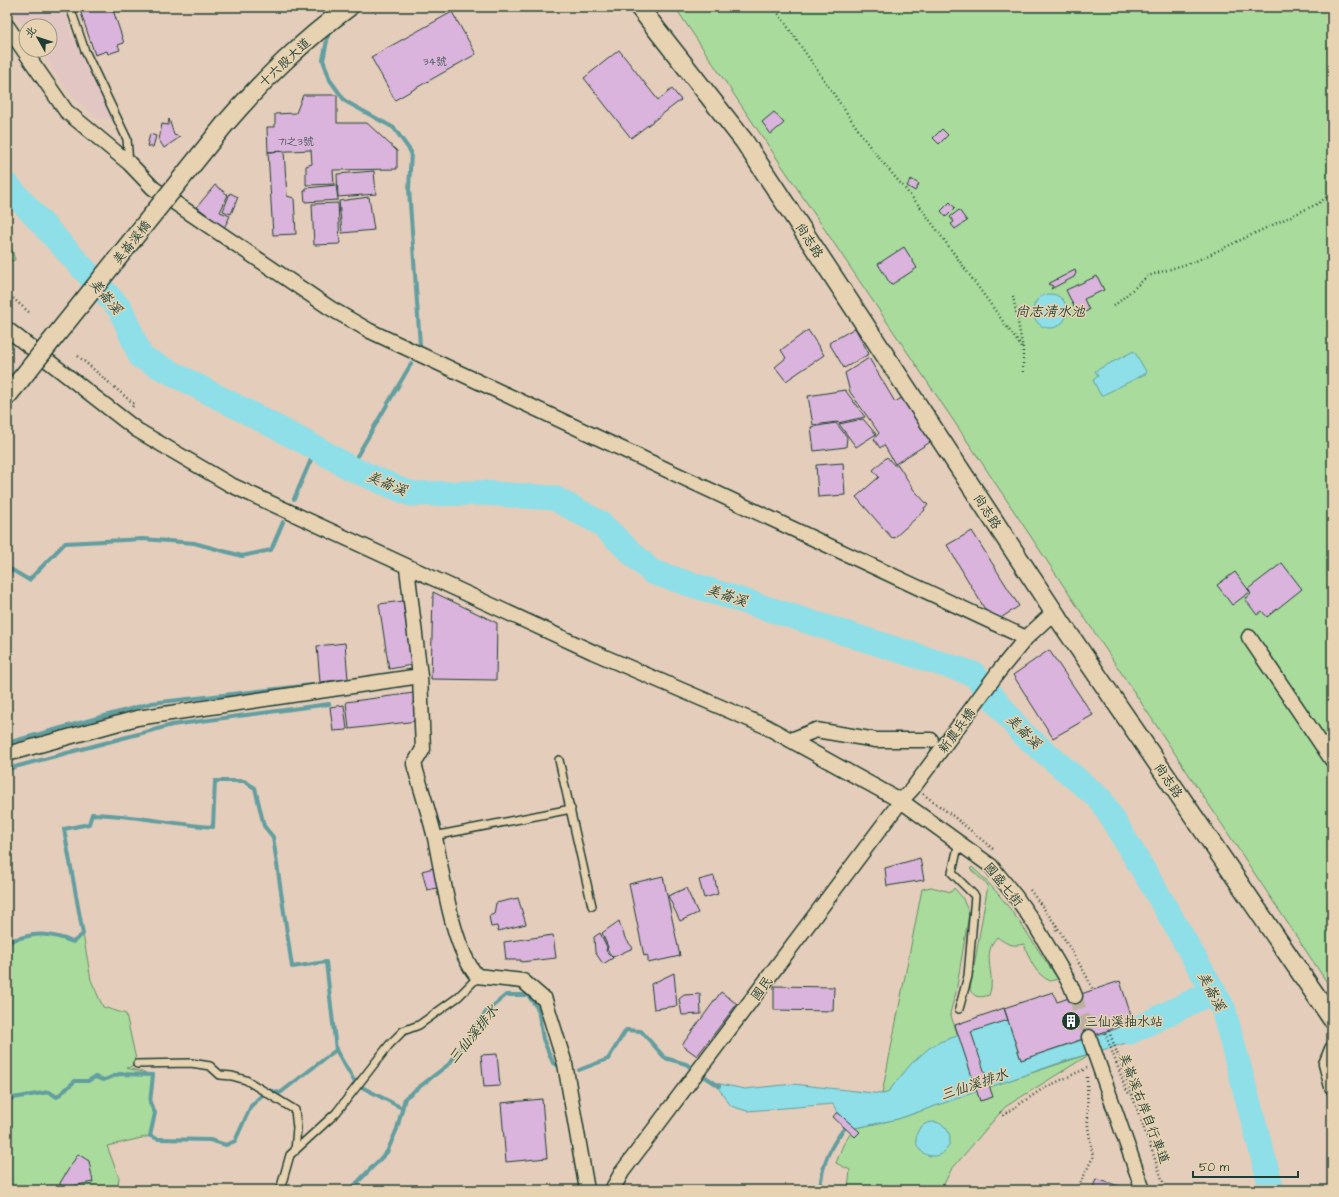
<svg xmlns="http://www.w3.org/2000/svg" width="1339" height="1197" viewBox="0 0 1339 1197" font-family="'Architects Daughter','LXGW WenKai TC',sans-serif">
<rect width="100%" height="100%" fill="#e4cdba"/>
<filter id="ink" filterUnits="userSpaceOnUse"><feTurbulence type="fractalNoise" baseFrequency=".025" numOctaves="2"/><feDisplacementMap in="SourceGraphic" scale="8" xChannelSelector="R" yChannelSelector="G"/><feConvolveMatrix kernelMatrix="1 2 1 2 8 2 1 2 1" color-interpolation-filters="sRGB"/></filter>
<g filter="url(#ink)">
<!-- built -->
<path fill="#e1c6c4" d="M10,7H64L70,33L114,118L99,119L71,95L40,50H50V26H26V30Z"/>
<!-- green -->
<path fill="#a9db9c" stroke="#648c68" d="M675,7H1332V990L980,460Z
M7,233L15,260L7,261Z
M972,867C1010,901 1029,938 1058,979L1050,981C1034,973 1030,960 1024,944C1012,947 1007,944 997,937C980,955 997,976 989,995C980,998 975,998 970,990L988,885L970,869Z
M931,887L951,892L954,888L962,897L969,913L956,992L950,1013L958,1036C923,1047 910,1066 887,1093L882,1094L922,889Z
M31,934L59,936L73,942L83,934L91,980L103,1007L126,1014L137,1064L127,1068L153,1075L150,1103L155,1113L150,1136L107,1146L119,1178L117,1190H7V996L10,992L7,986V940Z
M1086,1055L1087,1056L1005,1107L951,1170L941,1190H848L850,1170L836,1163L843,1145L851,1133L855,1137L860,1132L855,1128L898,1119L977,1091L980,1101L992,1097L989,1087Z"/>
<!-- water -->
<path fill="#8edfe8" stroke="#629ea0" d="M1033 311a17 17 0 1 1 34 0a17 17 0 1 1-34 0Z
M1134,351L1147,373L1101,396L1093,380L1098,376L1095,371Z
M1007,1018L1021,1060L1138,1022L1140,1039L1068,1060L898,1119L855,1128L837,1112L833,1104L747,1111L731,1106L715,1083L745,1089L793,1084L882,1094L887,1093L911,1064L929,1048L940,1042Z
M916 1139a17 17 0 1 1 34 0a17 17 0 1 1-34 0Z"/>
<g fill="none" stroke-linecap="round" stroke-linejoin="round">
<!-- stream -->
<path stroke="#629ea0" stroke-width="4" d="M329,31L323,60L330,80L345,101L394,128L411,152L409,189L420,345
M350,468L411,364
M294,499L316,448
M7,567L29,580L65,543L143,539L194,543L242,556L271,550L283,522
M7,743L152,703L312,685
M7,769L172,725L329,704
M7,942C34,933 46,931 73,942L83,934L64,829L89,824L92,814C133,815 172,824 213,827L215,781H244L255,788L264,826L273,837L292,967L326,962L336,1050L356,1084L402,1108
M7,986L10,992L7,996
M579,1070L608,1059L626,1030L641,1031L665,1058L686,1064L719,1086
M7,1101L13,1098L49,1092L57,1097L75,1081H88L95,1077L104,1080L119,1074L153,1075L150,1103L155,1113L150,1136L158,1139L210,1140L226,1145L235,1141L251,1106L267,1090L280,1093L336,1050
M350,1190L387,1152L397,1129L405,1098L449,1064L487,1011L506,995H528L538,1009L543,1039L553,1063L561,1067
M820,1190C822,1163 830,1145 848,1124"/>
<!-- river -->
<path stroke="#8edfe8" stroke-width="25" d="M7,185L121,310L141,357L316,448L350,468L411,494L483,493L554,498L600,523L652,572L974,674L1021,732L1101,800L1157,893L1223,1008L1272,1190
M1130,1032L1214,991"/>
</g>
<!-- building -->
<path fill="#dab4dc" stroke="#1f3d34" d="M79,7H112L124,43L118,45L120,50L108,54L107,51L95,55Z
M263,7H274V10H262Z
M452,12L476,54L395,100L371,57Z
M619,50L658,100L672,89L681,100L631,138L584,78Z
M303,95H337V123H367L397,151V169L333,170L334,184L306,185V166L312,164L311,150L268,152L267,127H275V114L296,113Z
M774,112L784,123L771,134L762,122Z
M169,119L174,135L180,137L164,148L159,140L162,124L168,125Z
M942,129L948,135L939,144L933,138Z
M150,134L156,136L153,147L147,146Z
M284,151L287,196L294,198L296,234L273,235L268,152Z
M374,171L376,194L338,197L337,174Z
M911,179L919,184L915,191L907,186Z
M215,185L228,195L220,212L230,216L224,228L197,207Z
M336,185L338,200L305,202L304,191H306V188Z
M230,193L238,197L231,214L223,211Z
M369,197L374,230L342,233L339,201Z
M950,202L955,208L946,217L941,211Z
M338,203L340,244L314,245L312,204Z
M959,210L967,221L955,229L951,224L954,222L950,217Z
M904,247L917,268L891,285L878,264Z
M1075,270L1076,273L1074,277L1051,289L1053,286L1048,284Z
M1097,276L1104,290L1084,299L1089,310L1078,315L1066,290Z
M855,328L869,354L844,368L829,343Z
M808,330L824,355L786,381L775,367L786,358L781,350Z
M869,358L895,402L905,396L932,441L895,464L884,445L880,448L874,439L879,433L850,392L845,373Z
M845,390L865,417L838,423L837,422L813,425L808,396Z
M863,419L876,434L856,447L839,424Z
M836,423L847,437L846,447L814,451L811,427Z
M887,457L894,465H898L914,490L928,505L924,508L925,510L894,538L891,537L856,497L879,477L873,470Z
M843,463L845,495L818,497L816,465Z
M972,531L1019,606L993,623L947,545Z
M1282,563L1302,589L1267,617L1262,611L1257,615L1245,599L1251,594L1248,589Z
M1235,572L1250,592L1232,605L1217,585Z
M433,592L497,623L496,680L431,679Z
M403,601L412,665L389,669L379,604Z
M345,643L348,679L320,682L317,646Z
M1049,650L1093,715L1053,738L1013,675Z
M414,693L417,721L349,729L346,702Z
M344,705L347,730L333,731L330,707Z
M920,858L924,880L887,886L885,868Z
M437,867L442,887L427,890L422,871Z
M663,876L680,956L648,963V957L647,955L644,956L629,884Z
M714,876L718,894L704,898L699,880Z
M686,888L698,913L680,921L668,896Z
M518,898L526,924L498,931L497,926L491,927L489,916L494,914L496,903Z
M619,921L625,938L633,948L613,957L607,950L608,947L602,933Z
M600,933L607,947L606,951L613,958L603,964L595,952L594,937Z
M553,935L556,958L521,962V960H506L504,942Z
M674,973L677,1006L654,1009L651,984Z
M1120,981L1133,1022L1021,1060L1004,1008L1053,992L1057,1002Z
M774,986L834,987L833,1011L774,1010Z
M721,992L737,1004L697,1056L682,1045Z
M700,994L701,1014L682,1015L679,999L684,995Z
M1004,1008L1008,1020L971,1032L993,1097L980,1101L955,1025Z
M497,1054L500,1086L484,1087L481,1055Z
M542,1099L547,1158L506,1162L501,1103Z
M837,1112L860,1132L855,1137L833,1117Z
M78,1154L89,1161L93,1182L67,1187V1190H61L60,1183Z
M1096,1179L1123,1187L1122,1190H1092Z"/>
<g fill="none" stroke-linecap="round" stroke-linejoin="round">
<!-- minor-tunnel -->
<path stroke="#bdb09f" stroke-width="14" stroke-dasharray="14 7" stroke-linecap="butt" d="M1075,996L1089,1037"/>
<!-- service casing -->
<g stroke="#1f3d34" stroke-width="10">
<path id="service" d="M70,7L85,51L127,139L129,163
M559,760L592,906
M434,836L571,809
M959,842L952,873L975,896L968,976L959,1009
M137,1064L191,1063L210,1066L220,1075L232,1076L246,1080L295,1110L297,1128L295,1151
M280,1190L290,1155L336,1113L389,1045L403,1031L419,1025L458,997L479,976"/>
</g>
<!-- minor casing -->
<g stroke="#1f3d34" stroke-width="17">
<path id="minor" d="M7,26L66,111L129,163L153,188L330,308L370,331L1026,638
M7,329L137,430L229,484L593,652L765,726L901,801L991,866L1016,897L1034,923L1070,984L1075,996
M1249,637L1332,760
M420,676L423,749L414,764C421,789 429,813 435,838C443,876 452,947 477,976L523,981L545,1000L565,1064L587,1190
M791,740L816,730L876,740H931
M7,754L137,718L420,676L407,568
M1089,1037L1143,1190
M1332,1049L1326,1064L1332,1087
M612,1190L622,1172L901,801L913,788L999,671L1026,638L1054,612"/>
</g>
<!-- tertiary casing -->
<g stroke="#1f3d34" stroke-width="21">
<path id="tertiary" d="M639,7L744,141L1054,612L1332,1019
M225,124C264,79 301,42 349,7
M7,396L21,379"/>
</g>
<!-- path -->
<path stroke="#1f3d34" stroke-width="2.5" stroke-dasharray="1 3" stroke-linecap="butt" d="M774,7L870,147L921,208L1023,349
M7,293L31,314
M1013,296L1023,349V374
M1114,306L1148,276L1196,261L1319,203L1332,193
M78,356L134,404L131,409
M923,794L953,816L993,849
M1030,890L1056,925V932
M1056,925L1086,975L1093,990
M1109,1031L1132,1094
M1105,1033L1127,1092L1132,1095L1166,1190
M1000,1112L1003,1115L1044,1088L1087,1068
M1077,1190L1093,1157L1088,1127L1087,1077"/>
<!-- service -->
<use href="#service" stroke="#e7d3b1" stroke-width="7"/>
<!-- minor -->
<use href="#minor" stroke="#e7d3b1" stroke-width="14"/>
<!-- tertiary -->
<use href="#tertiary" stroke="#e7d3b1" stroke-width="18"/>
<!-- tertiary-bridge casing -->
<g stroke="#1f3d34" stroke-width="21" stroke-linecap="butt">
<path id="tertiary-bridge" d="M21,379L225,124"/>
</g>
<!-- tertiary-bridge -->
<use href="#tertiary-bridge" stroke="#e7d3b1" stroke-width="18"/>
</g>
</g>
<!-- icons -->
<defs>
<g id="building-disc" transform="scale(1)"><circle r="9.5" fill="#1f3d34" stroke="#e7d3b1"/><path d="M-4-6H4V6H1V3H-1V6H-4ZM-2.5-4.3h1.7v1.8h-1.7ZM.8-4.3h1.7v1.8H.8ZM-2.5-1h1.7V.8h-1.7ZM.8-1h1.7V.8H.8Z" fill="#fff"/></g>
</defs>
<g fill-rule="evenodd">
<use href="#building-disc" x="1071" y="1021"/>
</g>
<g text-anchor="middle" stroke-width="3" stroke-linejoin="round" paint-order="stroke">
<!-- number labels -->
<g font-size="11" fill="#4e5b5e">
<text x="435" y="65">34號</text>
<text x="296" y="145">71之3號</text>
</g>
<!-- street labels -->
<g font-size="13" fill="#1f3d34" stroke="#e7d3b1">
<text transform="translate(284 62) rotate(-43)" y="5">十六股大道</text>
<text transform="translate(810 240) rotate(57)" y="5">尚志路</text>
<text transform="translate(131 242) rotate(-51)" y="5">美崙溪橋</text>
<text transform="translate(988 511) rotate(57)" y="5">尚志路</text>
<text transform="translate(956 730) rotate(-54)" y="5">新農兵橋</text>
<text transform="translate(1169 780) rotate(56)" y="5">尚志路</text>
<text transform="translate(1004 884) rotate(50)" y="5">國盛七街</text>
<text transform="translate(761 988) rotate(-53)" y="5">國民</text>
<text transform="translate(1145 1108) rotate(69)" y="5">美崙溪右岸自行車道</text>
</g>
<!-- poi labels -->
<g font-size="13" fill="#1f3d34" stroke="#e7d3b1" text-anchor="start">
<text x="1085" y="1026">三仙溪抽水站</text>
</g>
<!-- water labels -->
<g font-size="14" font-style="italic" fill="#25453d" stroke="#e7d3b1">
<text transform="translate(106 296) rotate(50)" y="5">美崙溪</text>
<text x="1050" y="316">尚志清水池</text>
<text transform="translate(387 483) rotate(23)" y="5">美崙溪</text>
<text transform="translate(727 595) rotate(18)" y="5">美崙溪</text>
<text transform="translate(1024 731) rotate(45)" y="5">美崙溪</text>
<text transform="translate(1212 991) rotate(62)" y="5">美崙溪</text>
<text transform="translate(473 1034) rotate(-51)" y="5">三仙溪排水</text>
<text transform="translate(974 1084) rotate(-19)" y="5">三仙溪排水</text>
</g>
</g>
<!-- margin -->
<rect width="1339" height="1197" fill="none" stroke="#e7d3b1" stroke-width="24"/>
<rect x="12" y="12" width="1315" height="1173" fill="none" stroke="#1f3d34" stroke-width="1.5" filter="url(#ink)"/>
<!-- north arrow -->
<g transform="translate(38 38) rotate(309)"><circle r="19" fill="#e7d3b1" stroke="#97977f"/>
<path d="M0-3L7 15L0 10L-7 15Z" fill="#1f3d34"/>
<text y="-6" font-size="11" font-weight="bold" text-anchor="middle" fill="#1f3d34">北</text>
</g>
<!-- scale -->
<path d="M1193 1171v6h105v-6" fill="none" stroke="#1f3d34" stroke-width="2"/>
<text x="1199" y="1171" font-size="12" fill="#1f3d34" stroke="#e7d3b1" stroke-width="3" paint-order="stroke">50 m</text>
</svg>
